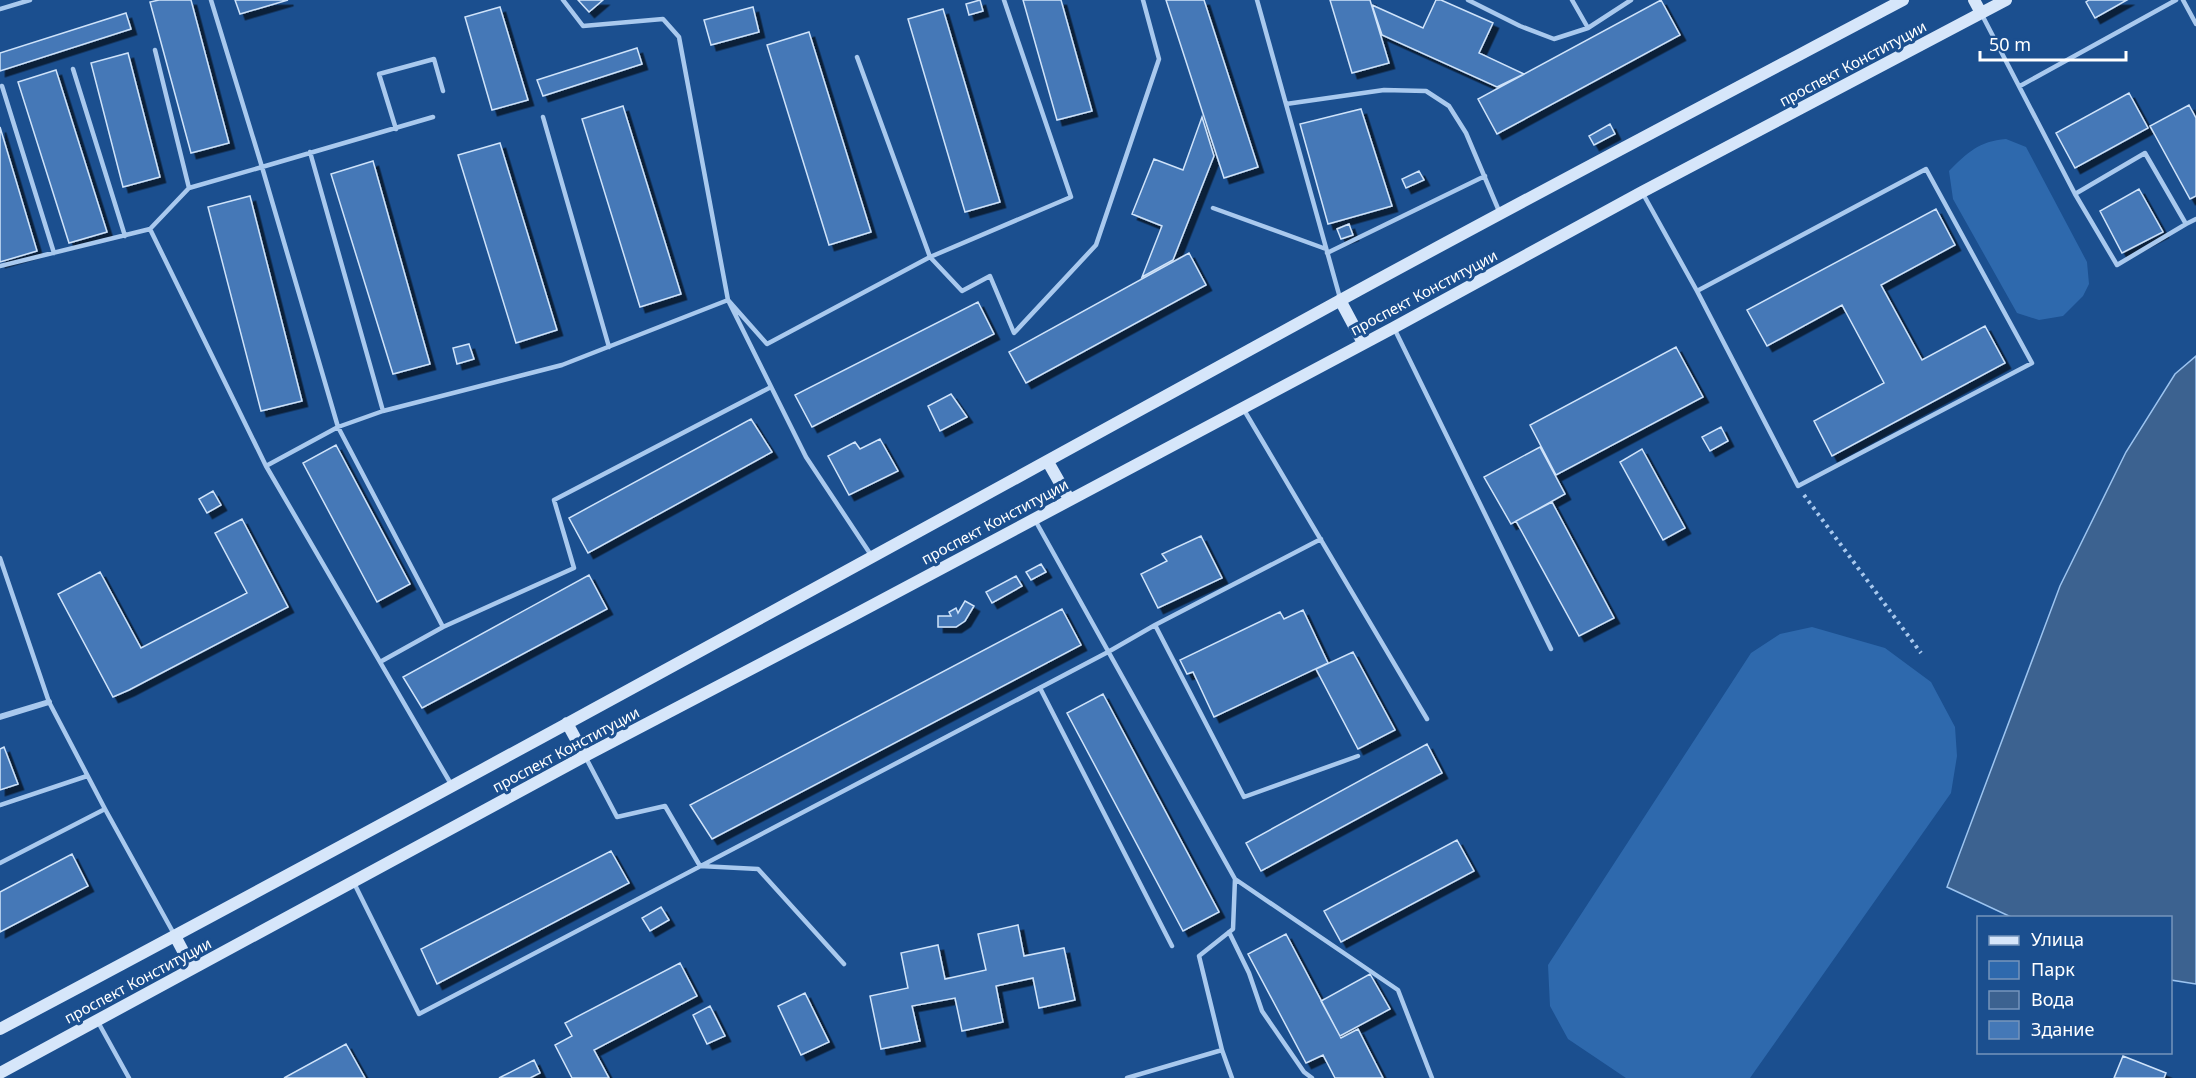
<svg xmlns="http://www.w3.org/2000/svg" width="2196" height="1078" viewBox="0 0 2196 1078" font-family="'Noto Sans',sans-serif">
<defs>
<filter id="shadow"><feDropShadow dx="5.5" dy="5.5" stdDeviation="0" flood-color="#0009"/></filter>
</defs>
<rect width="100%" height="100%" fill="#1b4f8f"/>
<!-- green -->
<path fill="#2e69ad" d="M2006,139L2026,147L2087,262L2089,284L2083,296L2063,316L2039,320L2017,313L1953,199L1949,171C1967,153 1979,141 2006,139Z
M1812,627L1885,648L1931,682L1955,727L1957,756L1951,793L1750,1078H1626L1568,1039L1550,1006L1548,965L1751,653L1780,634Z"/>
<!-- water -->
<path fill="#3c6290" stroke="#9cc4f0" stroke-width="1.5" d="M2196,356V984L2171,980L2170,918L2011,917L1947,887L2060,586L2126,452L2175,374Z"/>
<!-- building -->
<path fill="#4478b7" stroke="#cfe3fa" stroke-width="1.5" filter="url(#shadow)" d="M159,0H191L229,143L191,153L150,2Z
M235,0H288L240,14Z
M578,0H603L589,12Z
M980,0L983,11L969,15L966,4Z
M1023,0H1061L1092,111L1057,120Z
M1166,0H1204L1258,167L1224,178Z
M1330,0H1370L1389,63L1352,73Z
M1436,0H1441L1493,23L1479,53L1524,74L1497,87L1382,35L1372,5L1423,28Z
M1661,0L1680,35L1497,134L1478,99Z
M2089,0H2127L2095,18L2086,2Z
M500,7L528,100L492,110L465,17Z
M753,7L759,32L711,45L704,20Z
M943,9L1000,202L965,212L908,19Z
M126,13L131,29L0,71V53Z
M809,32L871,232L829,245L767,45Z
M637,48L642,64L543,96L537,80Z
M128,53L160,177L123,187L91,63Z
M56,70L107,232L69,243L18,82Z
M2129,93L2148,128L2075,168L2056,133Z
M2189,105L2196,118V196L2190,199L2150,126Z
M623,106L681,294L640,307L582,119Z
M1361,109L1392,206L1328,224L1300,124Z
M1202,117L1214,156L1173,260L1142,277L1162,226L1132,214L1154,159L1183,170Z
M1610,124L1615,134L1594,145L1589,136Z
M0,127L37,251L0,262Z
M500,143L557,330L516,343L458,155Z
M373,161L430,364L393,374L331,174Z
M1419,171L1424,180L1406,188L1402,179Z
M2139,189L2163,232L2122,253L2100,211Z
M250,196L302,401L261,411L208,207Z
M1936,209L1955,245L1881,285L1922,360L1985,326L2005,363L1832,456L1814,421L1884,383L1842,305L1767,346L1747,310Z
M1349,224L1353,235L1341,239L1337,229Z
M1189,253L1206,285L1026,383L1009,352Z
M978,302L994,334L812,427L795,395Z
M469,344L474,359L457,364L453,348Z
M1676,347L1703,397L1556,475L1530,425Z
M951,394L967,417L940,431L928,406Z
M751,419L772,452L588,553L569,518Z
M1721,427L1728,441L1710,451L1702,437Z
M880,439L898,471L849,495L828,456L855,442L860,449Z
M336,445L410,584L377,602L303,463Z
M1540,447L1565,494L1511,524L1484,477Z
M1642,449L1685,528L1663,540L1620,462Z
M213,491L221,505L207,513L199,499Z
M1552,502L1614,618L1579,636L1516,521Z
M242,519L288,607L129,690L113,697L58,594L100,572L141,648L247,593L215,533Z
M1201,536L1222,578L1158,608L1141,574L1167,561L1162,554Z
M1041,564L1046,572L1031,580L1026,572Z
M589,575L607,609L422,708L403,677Z
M1016,576L1022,586L992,603L986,592Z
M965,601L974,606L965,621L956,627H938V616H951L949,612L956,608L958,613Z
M1062,609L1081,645L712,839L690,805Z
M1303,610L1328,663L1214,717L1193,672L1187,674L1180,660L1280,612L1284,619Z
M1353,652L1395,730L1358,749L1316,669Z
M1103,694L1219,912L1183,931L1067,713Z
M1427,744L1442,773L1261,871L1246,843Z
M4,747L18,784L0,790V749Z
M1457,840L1474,871L1341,942L1324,911Z
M611,851L629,883L437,984L421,949Z
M72,854L88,886L0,932V892Z
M661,907L669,920L650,931L642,918Z
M1018,925L1024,956L1064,948L1075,1000L1039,1008L1033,978L996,986L1003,1022L962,1031L955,998L912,1006L920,1041L881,1049L870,996L908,988L901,953L938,945L945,979L986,970L978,934Z
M1286,934L1341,1038L1358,1029L1383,1078H1335L1323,1055L1306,1063L1248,954Z
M680,963L697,996L594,1050L609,1078H572L555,1045L572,1036L565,1023Z
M1370,974L1390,1009L1340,1036L1321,1001Z
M805,993L829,1042L801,1055L778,1006Z
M710,1006L725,1036L707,1044L693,1015Z
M346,1044L365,1078H284Z
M2123,1056L2166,1073L2164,1078H2114Z
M534,1060L540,1073L530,1078H499Z"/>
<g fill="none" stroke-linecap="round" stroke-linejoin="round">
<!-- path -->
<path stroke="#a9c9ee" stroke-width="4" stroke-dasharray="3 4.5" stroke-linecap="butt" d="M1804,495L1921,653"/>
<!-- service -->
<path stroke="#a9c9ee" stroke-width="4.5" d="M211,0L262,167L433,117
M563,0L583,26L663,19L679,37L728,300L767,344L930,257L857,57
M1004,0L1071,197L930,257L962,291L990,276L1014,333L1096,245L1159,59L1143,0
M1257,0L1340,298
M1468,0L1520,26L1554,39L1588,28
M1572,0L1588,28L1631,0
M2183,0L2196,24
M0,9L30,0
M1981,13L2075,194L2145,153L2186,224L2196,219
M155,50L189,188
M73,69L125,236
M2,86L54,253
M2020,86L2176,0
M1286,104L1384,90L1426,91L1449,106L1466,133L1499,211
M543,117L609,347
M396,129L379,74L434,59L443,91
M310,152L383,411
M1642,192L1697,291L1798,486L2032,363L1926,169L1697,291
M2075,194L2117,265L2186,224
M1213,208L1326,249
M150,229L189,188L262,167L338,427L443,627L380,662
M1327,253L1485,176
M0,266L150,229L266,466L451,784
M1394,328L1551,649
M1244,410L1427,719
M266,466L338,427L383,411L562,365L728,300L806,457L871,555
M1035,520L1235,879L1398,990L1432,1078
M0,558L49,702L105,809L174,934
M1155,625L1321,539
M443,627L574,568L554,500L771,387
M1040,688L1172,946
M586,758L617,817L665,806L700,866L758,869L844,964
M0,805L87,776
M0,863L105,809
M354,883L419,1014L1108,652L1155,625L1244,797L1358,756
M1229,932L1249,973L1262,1011L1304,1072L1312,1078
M98,1022L129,1078
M1222,1050L1232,1078
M1127,1078L1222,1050L1199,956L1233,929L1235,879"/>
<!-- minor -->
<path stroke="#a9c9ee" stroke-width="6" d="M0,717L49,702"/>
<!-- secondary -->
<path stroke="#d6e6fa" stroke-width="12" d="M1974,0L1981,13
M1340,300L1363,343
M1048,462L1069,499
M567,723L585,756
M175,936L192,968
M0,1029C448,791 892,546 1337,302C1525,199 1714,100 1903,0
M0,1073L585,756L854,615L1393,328L1642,192L2006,0"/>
</g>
<g text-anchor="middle" stroke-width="6" stroke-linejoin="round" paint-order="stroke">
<!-- street labels -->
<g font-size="15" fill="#fff" stroke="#1b4f8f">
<text transform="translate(1853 64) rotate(-28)" y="5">проспект Конституции</text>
<text transform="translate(1424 293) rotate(-28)" y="5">проспект Конституции</text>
<text transform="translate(995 522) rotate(-28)" y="5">проспект Конституции</text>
<text transform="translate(566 750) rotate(-28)" y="5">проспект Конституции</text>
<text transform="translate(138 981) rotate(-28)" y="5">проспект Конституции</text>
</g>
</g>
<!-- legend -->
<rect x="1977" y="916" width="195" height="138" fill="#1b4f8f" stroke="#7695bc" stroke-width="1.5"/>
<rect x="1989" y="936" width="30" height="9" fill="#d6e6fa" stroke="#7695bc" stroke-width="1.5"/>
<text x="2031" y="946" font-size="18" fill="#ffffff">Улица</text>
<rect x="1989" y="961" width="30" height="18" fill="#2e69ad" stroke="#7695bc" stroke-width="1.5"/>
<text x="2031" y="976" font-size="18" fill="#ffffff">Парк</text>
<rect x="1989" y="991" width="30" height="18" fill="#3c6290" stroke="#7695bc" stroke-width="1.5"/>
<text x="2031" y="1006" font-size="18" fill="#ffffff">Вода</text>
<rect x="1989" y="1021" width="30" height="18" fill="#4478b7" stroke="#7695bc" stroke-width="1.5"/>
<text x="2031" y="1036" font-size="18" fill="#ffffff">Здание</text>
<!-- scale -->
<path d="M1980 51v9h146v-9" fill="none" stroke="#ffffff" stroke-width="3"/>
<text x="1989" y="51" font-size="18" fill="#ffffff" stroke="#1b4f8f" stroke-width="4.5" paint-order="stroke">50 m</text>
</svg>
